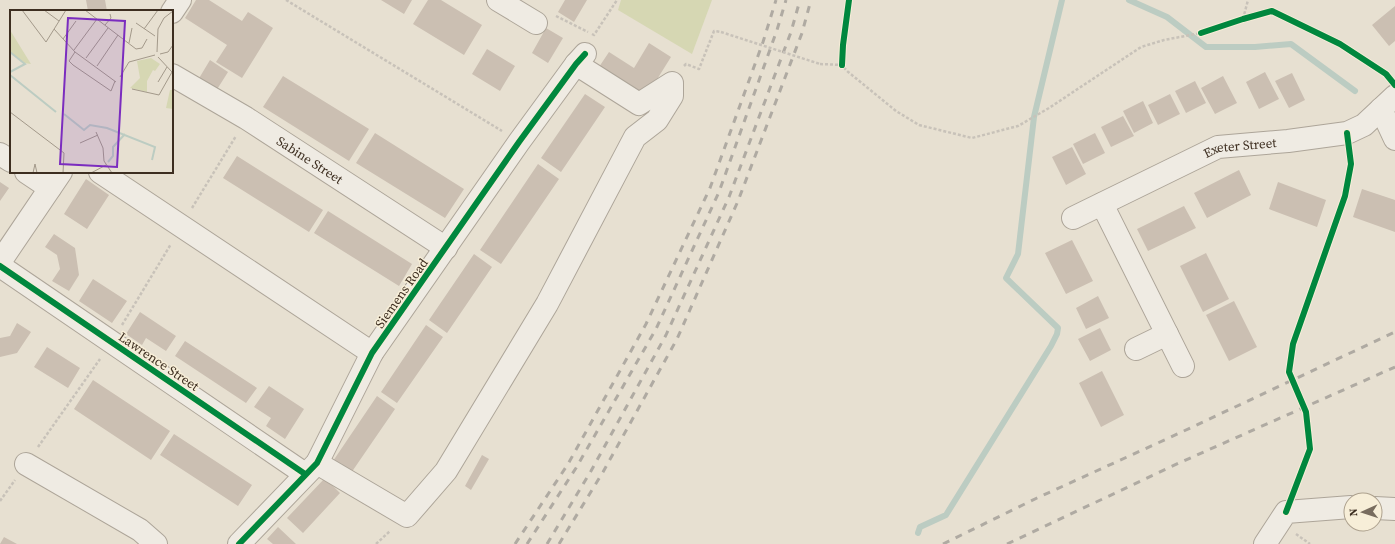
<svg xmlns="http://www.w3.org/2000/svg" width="1395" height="544" viewBox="0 0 1395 544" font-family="'Source Serif 4',serif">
<rect width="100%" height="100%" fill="#e7e0d1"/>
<!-- green -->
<path fill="#d6d7b3" d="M621,0H712L692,54L618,10Z"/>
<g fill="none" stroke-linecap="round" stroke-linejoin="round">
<!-- stream -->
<path stroke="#bcccc2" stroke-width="6" d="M1129,0L1167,17L1206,47H1255L1291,44L1355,91
M918,533L920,527L946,515L1051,346L1057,334L1058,328L1006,278L1018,254L1034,117L1062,0"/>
</g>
<!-- building -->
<path fill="#cbbfb2" d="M86,0H105L107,11H88Z
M196,0H209L242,21L248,12L273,28L242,78L216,62L227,45L185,18Z
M381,0H412L404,14Z
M428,0H441L482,25L464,55L413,24Z
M565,0H587L574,22L558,12Z
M1395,6V41L1389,46L1372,25Z
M546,28L563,38L548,63L532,53Z
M649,43L671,57L646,97L599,67L609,52L634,68Z
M487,49L515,66L500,91L472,74Z
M210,60L228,72L216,91L198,80Z
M1265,72L1279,99L1259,109L1246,82Z
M1292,73L1305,100L1289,108L1275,81Z
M283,76L369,129L349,161L263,107Z
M1223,76L1237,103L1215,114L1201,88Z
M1195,81L1206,103L1186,113L1175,91Z
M585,94L605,107L561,172L541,158Z
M1170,94L1180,114L1158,125L1148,105Z
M1143,101L1153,123L1134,133L1123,111Z
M1123,116L1134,136L1111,147L1101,127Z
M375,133L464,189L445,218L356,163Z
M1095,133L1105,153L1083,164L1073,144Z
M1072,147L1086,174L1066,185L1052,157Z
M237,156L323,210L309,232L223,178Z
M538,164L559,179L501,264L480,250Z
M1239,170L1251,195L1207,218L1194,193Z
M86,179L109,195L87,229L64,214Z
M0,182L9,188L0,201Z
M1278,182L1326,200L1317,227L1269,209Z
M1362,189L1395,200V232L1353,217Z
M1184,206L1196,228L1148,251L1137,229Z
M328,211L412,264L399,286L314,233Z
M54,234L75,248L79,275L69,291L52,281L60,269L57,255L45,247Z
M1072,240L1093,281L1066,294L1045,253Z
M1206,253L1229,299L1203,312L1180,266Z
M474,254L492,267L447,333L429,320Z
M93,279L127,301L112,323L79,301Z
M1098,296L1109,318L1086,329L1076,308Z
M1234,301L1257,347L1229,361L1206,315Z
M140,312L176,336L166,351L146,338L142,345L126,334Z
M17,323L31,332L17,353L0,357V338L10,336Z
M426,325L443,337L397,403L381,392Z
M1100,328L1111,350L1090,361L1078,339Z
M185,341L257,388L246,403L175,356Z
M47,347L80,368L68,388L34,367Z
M1102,371L1124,415L1101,427L1079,383Z
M93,380L170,431L151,460L74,409Z
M269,386L304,409L285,439L266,426L271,418L254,407Z
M377,396L395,409L349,476L331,464Z
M174,434L252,485L238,506L160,455Z
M482,455L489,459L471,490L465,486Z
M325,478L340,493L303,533L287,518Z
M278,527L296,544H273L267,539Z
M4,537L17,544H0Z"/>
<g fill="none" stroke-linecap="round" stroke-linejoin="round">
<!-- minor casing -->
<g stroke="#ada599" stroke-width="24">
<g id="minor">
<path d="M498,0L536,23"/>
<path d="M172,12L180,0"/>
<path id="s1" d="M172,75L246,118L446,248"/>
<path d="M1381,109L1395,139"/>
<path d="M0,154L11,161"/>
<path d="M26,172L50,188"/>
<path d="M100,172L372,353"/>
<path d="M1102,204L1183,366"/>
<path id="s2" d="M1073,218L1218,147L1288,141L1347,133L1364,125L1395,96"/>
<path d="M0,262L61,172"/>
<path d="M0,266L305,474"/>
<path d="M1136,349L1167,334"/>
<path d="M317,463L407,516L446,471L547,304L635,137L657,120L672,96V83L639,104L576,64"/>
<path d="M26,464L140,530L156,544"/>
<path d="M1375,508L1395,509"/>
<path d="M239,544L317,463L372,353L519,142L576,64L585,54"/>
<path d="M1265,544L1286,512L1351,507"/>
</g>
</g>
<!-- path -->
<path stroke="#c8c2b9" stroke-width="2.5" stroke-dasharray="3 2" stroke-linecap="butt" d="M286,0L502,131
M556,16L588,32
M1243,19L1248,0
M592,34L594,35L617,0
M820,64L842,65L847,71L896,111L919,125L972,138L1018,126L1049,108L1141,47L1164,40L1201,33
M684,66L686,64L699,69L714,31L721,32
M192,208L236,136
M122,325L171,244
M38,447L100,359
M0,501L15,480
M1296,534L1310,544
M376,544L390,531"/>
<!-- minor -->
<use href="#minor" stroke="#efebe3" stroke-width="22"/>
<!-- rail -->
<path stroke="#afaaa2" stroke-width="3" stroke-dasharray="7 7" stroke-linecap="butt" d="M515,544L568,464L646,324L710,188L763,42L776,0
M527,544L576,468L656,329L719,192L777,30L786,0
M547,544L591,471L666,335L729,197L791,32L800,0
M559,544L603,472L677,339L738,201L802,33L811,0
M943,544L1037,498L1171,437L1395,332
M1007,544L1179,463L1395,367"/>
<!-- path-bridge -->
<path stroke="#c8c2b9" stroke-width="2.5" stroke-dasharray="3 2" stroke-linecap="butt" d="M721,32L820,64"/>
<!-- cycleway casing -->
<g stroke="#f7eed8" stroke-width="8">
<path id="cycleway" d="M1201,33L1243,19L1272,11L1340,44L1386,74L1395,85
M842,65L843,45L849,0
M0,266L305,474
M1286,512L1310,449L1306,412L1289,372L1293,344L1345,196L1351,164L1347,133
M239,544L317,463L372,353L519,142L576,64L585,54"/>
</g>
<!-- cycleway -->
<use href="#cycleway" stroke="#00873e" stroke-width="6"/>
</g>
<g text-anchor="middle" stroke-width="3" stroke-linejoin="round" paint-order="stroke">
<!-- street labels -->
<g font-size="13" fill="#3d2e20" stroke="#f7eed8">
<text dy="5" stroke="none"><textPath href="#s2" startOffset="183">Exeter Street</textPath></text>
<text dy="5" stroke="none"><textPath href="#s1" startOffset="162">Sabine Street</textPath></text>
<text transform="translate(401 293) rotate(-55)" y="5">Siemens Road</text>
<text transform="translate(159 361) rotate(34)" y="5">Lawrence Street</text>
</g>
</g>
<!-- overview -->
<g transform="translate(10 10)">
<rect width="163" height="163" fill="#e7e0d1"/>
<path d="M0,20L16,46L21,54L14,53L0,42ZM141,48L150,54L145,61L143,60L137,71V82L120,78L130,68L127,51ZM160,80H163V99L156,98Z" fill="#d6d7b3"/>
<path fill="none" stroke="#bcccc2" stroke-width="2" d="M0,42L15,54L0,62M0,65L46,102M54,104L74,120L80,115L97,118L145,137L142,150M98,152L103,146V137L115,124"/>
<path fill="none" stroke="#a3998a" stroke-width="1" d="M12,0L36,32L56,0M34,0L49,11M75,0L126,39L132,38L137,29M126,13L145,26M95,15L101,8L100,4M44,19L65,42L106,72M134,19L148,0M53,29L66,11M119,33L122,18M64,40L87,9M65,42L59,51L63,55L101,81L105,71M147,42L148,19L154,8L163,1M150,44L158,42L163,35M76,48L98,18M87,56L108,25M110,67L119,52L145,45M148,72L157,57M122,79L149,85L162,62L148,47M0,102L54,143L53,163M86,122L93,138L94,151L102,163M70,133L88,125M23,163L25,154L27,163M81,163L96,155"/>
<path fill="#7b2cbf" fill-opacity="0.15" stroke="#7b2cbf" stroke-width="2" d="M58,8L115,11L107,157L50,154Z"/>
<rect width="163" height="163" fill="none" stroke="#3d2e20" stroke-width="2"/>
</g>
<!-- north arrow -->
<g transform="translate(1363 512) rotate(267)"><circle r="19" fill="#f7eed8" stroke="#ada18e"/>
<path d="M0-3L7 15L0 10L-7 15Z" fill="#786c5e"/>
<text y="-6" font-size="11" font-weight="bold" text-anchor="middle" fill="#3d2e20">N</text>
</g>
</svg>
